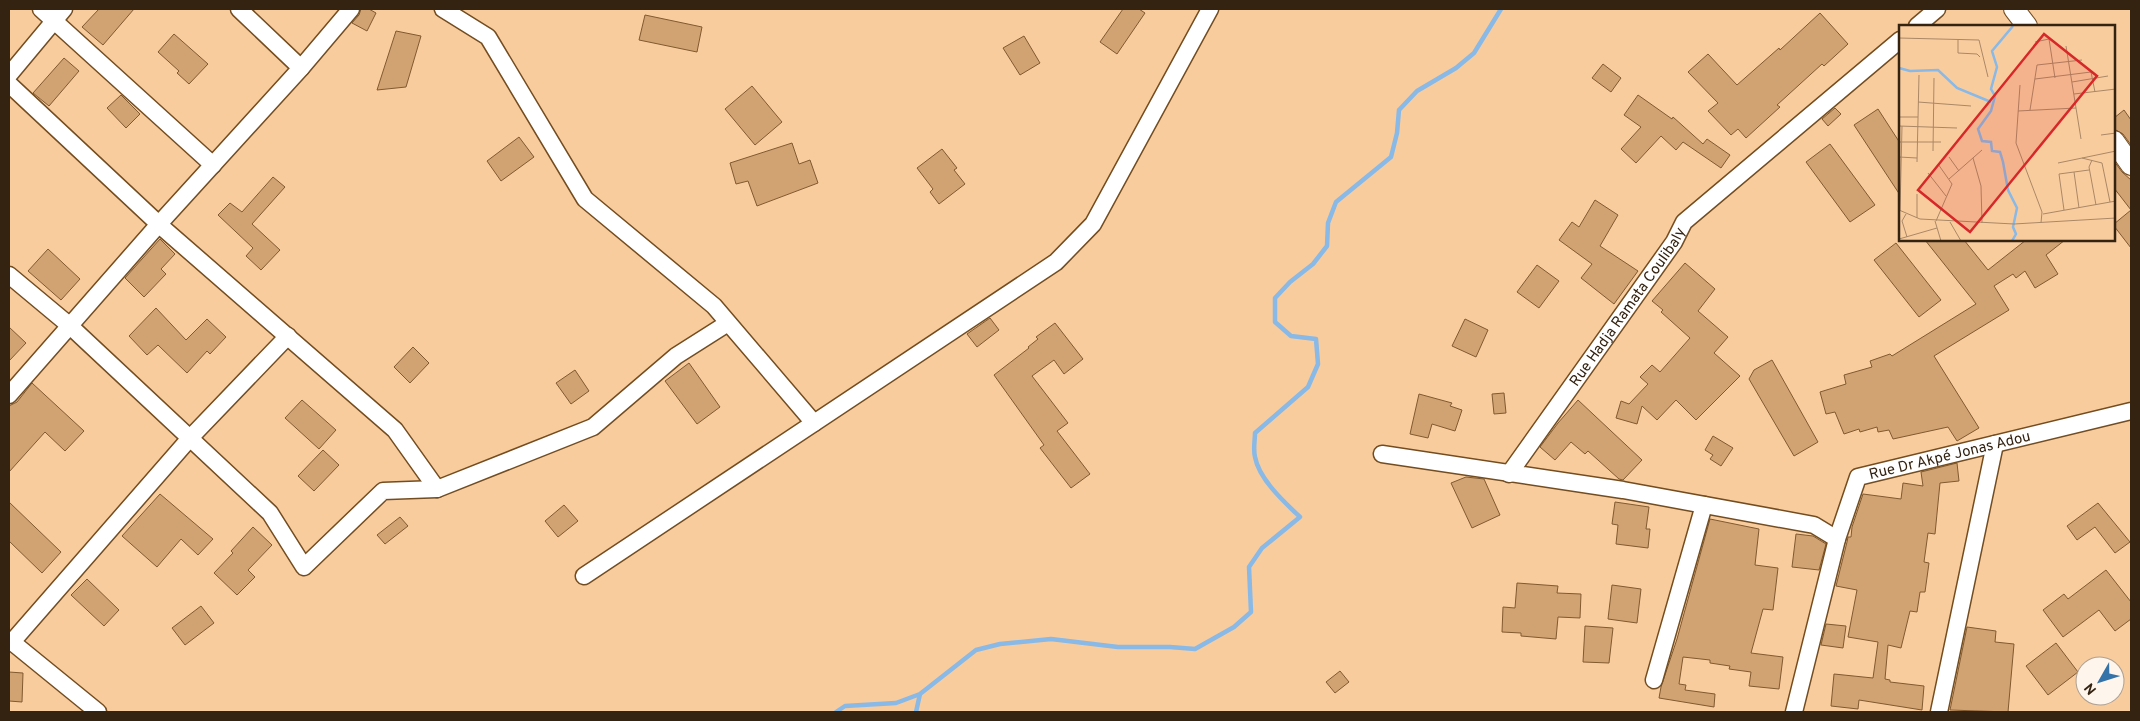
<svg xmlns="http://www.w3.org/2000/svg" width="2140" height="721" viewBox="0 0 2140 721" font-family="Overpass,sans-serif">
<rect width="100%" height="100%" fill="#f9cc9e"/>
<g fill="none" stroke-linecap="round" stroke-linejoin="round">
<!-- stream -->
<path stroke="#88b9e7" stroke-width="4.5" d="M836,712L845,706L896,703L920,694L976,650L1000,644L1051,639L1118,647H1170L1195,649L1234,627L1251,612L1249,567L1262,548L1300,517C1284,502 1259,479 1255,457C1253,449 1255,440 1255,433L1308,387L1318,364L1316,339L1291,336L1275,322V298L1290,282L1313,264L1327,246L1328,223L1336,202L1391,157L1397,133L1399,110L1417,91L1456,68L1474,53L1501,9
M916,712L920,694"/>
</g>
<!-- building -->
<path fill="#d1a272" stroke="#815a2f" d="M99,9H134L103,45L82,27Z
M361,9H369L376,13L367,31L352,23L359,15Z
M1123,9H1139L1145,13L1117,54L1100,42Z
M1820,13L1848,44L1824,66L1822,64L1777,105L1780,107L1746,138L1738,129L1731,135L1708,111L1718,103L1688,72L1708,54L1737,85L1779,48L1780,50Z
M645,15L702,27L697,52L639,40Z
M396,31L421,36L406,87L377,90Z
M174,34L208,64L189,84L177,73L179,71L158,52Z
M1024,36L1040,63L1020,75L1003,48Z
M64,58L79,71L49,106L33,93Z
M1603,64L1621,78L1611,92L1592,78Z
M752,86L782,122L755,145L725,109Z
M121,95L140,114L126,128L107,108Z
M1638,95L1672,119L1673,117L1703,144L1707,139L1730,155L1721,168L1683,142L1676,150L1661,136L1636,163L1621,149L1641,127L1624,115Z
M1835,108L1841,114L1828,126L1822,119Z
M1878,109L1900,143V195L1854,125Z
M2124,110L2131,120V145L2123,134L2114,129V118Z
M519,137L534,157L501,181L487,161Z
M792,143L799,164L810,160L818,183L757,206L748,181L736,184L730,163Z
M1830,144L1875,205L1850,222L1806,162Z
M942,149L957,168L954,170L965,184L939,204L930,192L933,189L917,168Z
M2114,161L2122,172L2131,180V210L2114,188Z
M273,177L285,187L252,224L280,250L261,270L246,256L253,248L218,215L230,203L242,212Z
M1595,200L1618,215L1600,246L1638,271L1614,304L1581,278L1592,264L1559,240L1572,222L1579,227Z
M2131,210V248L2114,226V224Z
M160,239L175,254L161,269L166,274L144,297L125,278Z
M1925,240H1964L1988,270L2026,240H2065L2046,255L2058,274L2035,288L2025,271L2016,278L2013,274L1994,286L2009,310L1934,356L1979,428L1957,441L1948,427L1893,439L1889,430L1878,432L1877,427L1860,432L1859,429L1844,434L1835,412L1826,414L1820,392L1846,384L1844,375L1872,367L1870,361L1890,354L1892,356L1976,304Z
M1896,243L1941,300L1919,317L1874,260Z
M48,249L80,279L61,300L28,271Z
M1685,263L1715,289L1698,311L1728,337L1714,353L1740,376L1696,420L1676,400L1657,420L1642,406L1637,424L1616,418L1621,401L1629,404L1648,384L1640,377L1652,365L1660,372L1690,338L1661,312L1663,310L1652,301Z
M1537,265L1559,281L1539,308L1517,292Z
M156,308L186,340L207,319L226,337L210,354L207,351L187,373L158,345L147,355L129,336Z
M990,318L999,330L977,347L967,334Z
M1465,319L1488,330L1476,357L1452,346Z
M1055,323L1083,359L1064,374L1054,360L1032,376L1068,423L1057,431L1090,474L1071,488L1040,448L1044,445L994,375L1029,348L1028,347L1038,339L1036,337Z
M9,327L26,343L9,361Z
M413,347L429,363L410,383L394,367Z
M1772,360L1818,442L1794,456L1749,379L1754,370Z
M689,363L720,407L697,424L665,381Z
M575,370L589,391L571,404L556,383Z
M32,383L84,431L65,451L45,432L9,472V406L17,402Z
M1504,393L1506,413L1494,414L1492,394Z
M1419,394L1452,403L1450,406L1462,410L1455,431L1432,424L1428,438L1410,434Z
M302,400L336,430L319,449L285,418Z
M1578,400L1642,460L1623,480L1619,479L1588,451L1585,454L1571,442L1555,460L1540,447L1558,423Z
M1713,436L1733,448L1721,466L1710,459L1713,455L1705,450Z
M323,450L339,465L314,491L298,476Z
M1957,463L1959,481L1940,483L1935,534L1928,533L1924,562L1929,563L1925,592H1920L1917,612L1910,611L1901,648L1888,645L1885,679L1890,680V682L1924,686L1922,710L1859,700L1858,709L1831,706L1834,674L1873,678L1878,642L1848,637L1857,590L1836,586L1847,542L1848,537H1851L1852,527L1863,494L1901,499L1903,483L1923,486L1921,472Z
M1466,477L1484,479L1500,515L1472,528L1451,483Z
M160,494L213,539L198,555L181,539L157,567L122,536Z
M9,502L61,552L42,573L9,541Z
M1615,502L1649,507L1646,529H1650L1648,548L1616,544L1618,525L1612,524Z
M2098,503L2130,542L2115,553L2095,527L2077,540L2067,526Z
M564,505L578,521L558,537L545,521Z
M400,517L408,526L385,544L377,535Z
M1710,519L1759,529L1755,565L1778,568L1773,610L1763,609L1751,653L1783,657L1779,689L1749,686L1751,672L1729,669L1730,666L1710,663V660L1683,657L1679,684L1686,685L1685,690L1715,694L1714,707L1659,698L1661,687L1677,639Z
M253,527L272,545L248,570L255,577L237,595L214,573L233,553L231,551Z
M1796,534L1813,536L1826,544L1819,570L1792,567Z
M2106,570L2131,602V619L2115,631L2099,610L2063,637L2043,610L2064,594L2068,599Z
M87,579L119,610L104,626L71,595Z
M1517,583L1558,586L1557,593L1581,594L1580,618L1558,617L1556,639L1521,636V633L1502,632L1503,607L1515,608Z
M1612,585L1641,589L1637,623L1608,619Z
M201,606L214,623L185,645L172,628Z
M1826,624L1846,626L1843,648L1821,645Z
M1585,626L1613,628L1609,663L1583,662Z
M1967,627L1996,631L1995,642L2014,644L2008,712L1950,710Z
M2056,643L2078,672L2048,695L2026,666Z
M1340,671L1349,682L1335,693L1326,682Z
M9,672L23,673L22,702L9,701Z"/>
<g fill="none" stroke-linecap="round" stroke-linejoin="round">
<!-- minor casing -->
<g stroke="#734d20" stroke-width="19">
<g id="minor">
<path d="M41,9L213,165"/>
<path d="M239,9L301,68"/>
<path d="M443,9L488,37L585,199L714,306L814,423"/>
<path d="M1917,26L1937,9"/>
<path d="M9,75L64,9"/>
<path d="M9,84L164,229L395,430L437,489"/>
<path d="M9,275L69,325L270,513L304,567L383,491L437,489L593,427L676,356L728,323"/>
<path d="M9,395L159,224L301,68L351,9"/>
<path d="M1382,454L1623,490L1814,525L1837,539"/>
<path id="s1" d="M1509,474L1674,242L1684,222L1900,40"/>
<path d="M584,576L1056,262L1093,224L1210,9"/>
<path d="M1654,680L1704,505"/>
<path d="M98,712L12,642L190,438L288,336"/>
<path id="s2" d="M1794,712L1837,539L1858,477L2131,411"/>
<path d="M1939,712L1995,444"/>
</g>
</g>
<!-- tertiary casing -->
<g stroke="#734d20" stroke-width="22">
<path id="tertiary" d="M2014,9L2027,26
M2114,141L2131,165"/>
</g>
<!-- minor -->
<use href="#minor" stroke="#fff" stroke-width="16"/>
<!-- tertiary -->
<use href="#tertiary" stroke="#fff" stroke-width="20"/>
</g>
<g text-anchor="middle" stroke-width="5" stroke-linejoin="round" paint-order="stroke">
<!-- street labels -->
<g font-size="15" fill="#342311" stroke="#fef5ec">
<text dy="5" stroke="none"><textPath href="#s1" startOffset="205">Rue Hadja Ramata Coulibaly</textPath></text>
<text dy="5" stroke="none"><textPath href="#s2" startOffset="338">Rue Dr Akpé Jonas Adou</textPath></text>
</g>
</g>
<!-- overview -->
<g transform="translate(1899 25)">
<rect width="216" height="216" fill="#f9cc9e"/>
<path fill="none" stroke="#88b9e7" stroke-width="2.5" d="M0,43L11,46L39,45L58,63L92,77M113,216L117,209L114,202L118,183L109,165L104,137L101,127L93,126L92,117L83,116L79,104L92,86L96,71L92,64L98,42L93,26L114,1"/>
<path fill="none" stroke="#a86" stroke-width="1" d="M0,13L80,15L89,52M59,15V28L78,29L81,32M136,17L150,14L156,53M167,21L182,114M136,54L192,47L196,67M173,57L209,51M121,60L117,118L143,187L142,198M175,69L217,64M19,77L72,81M131,85L138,40L183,35M119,86L177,83M0,92H19M0,101L58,103M202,110L217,108M0,117H42M34,126L35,53M0,132L18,133M50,132L60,146M74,133L82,161L83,198M183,133L203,138L211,177M193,135L190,142L197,180M18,137L20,50M159,138L217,126M175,147L180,183M29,148L47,171M50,154L83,125M0,185L21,194L115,199L217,193M165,185L160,149L190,145M1,186L3,101M7,189L3,196L8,212M144,189L217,176M18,193V169M36,196L42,216M37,196L53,159L39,139M51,197L62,216M0,214L38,203"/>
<path fill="#d62828" fill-opacity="0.15" stroke="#d62828" stroke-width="2.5" d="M145,9L198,51L71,207L19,165Z"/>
<rect width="216" height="216" fill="none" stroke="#342311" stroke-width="2.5"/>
</g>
<!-- border -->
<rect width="2140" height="721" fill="none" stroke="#342311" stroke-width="20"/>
<!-- north arrow -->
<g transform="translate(2100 681) rotate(231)"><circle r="24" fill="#fef5ec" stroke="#ada194"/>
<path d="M0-4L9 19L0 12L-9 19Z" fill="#3373a9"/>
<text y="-8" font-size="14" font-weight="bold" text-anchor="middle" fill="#342311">N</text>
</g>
</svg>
